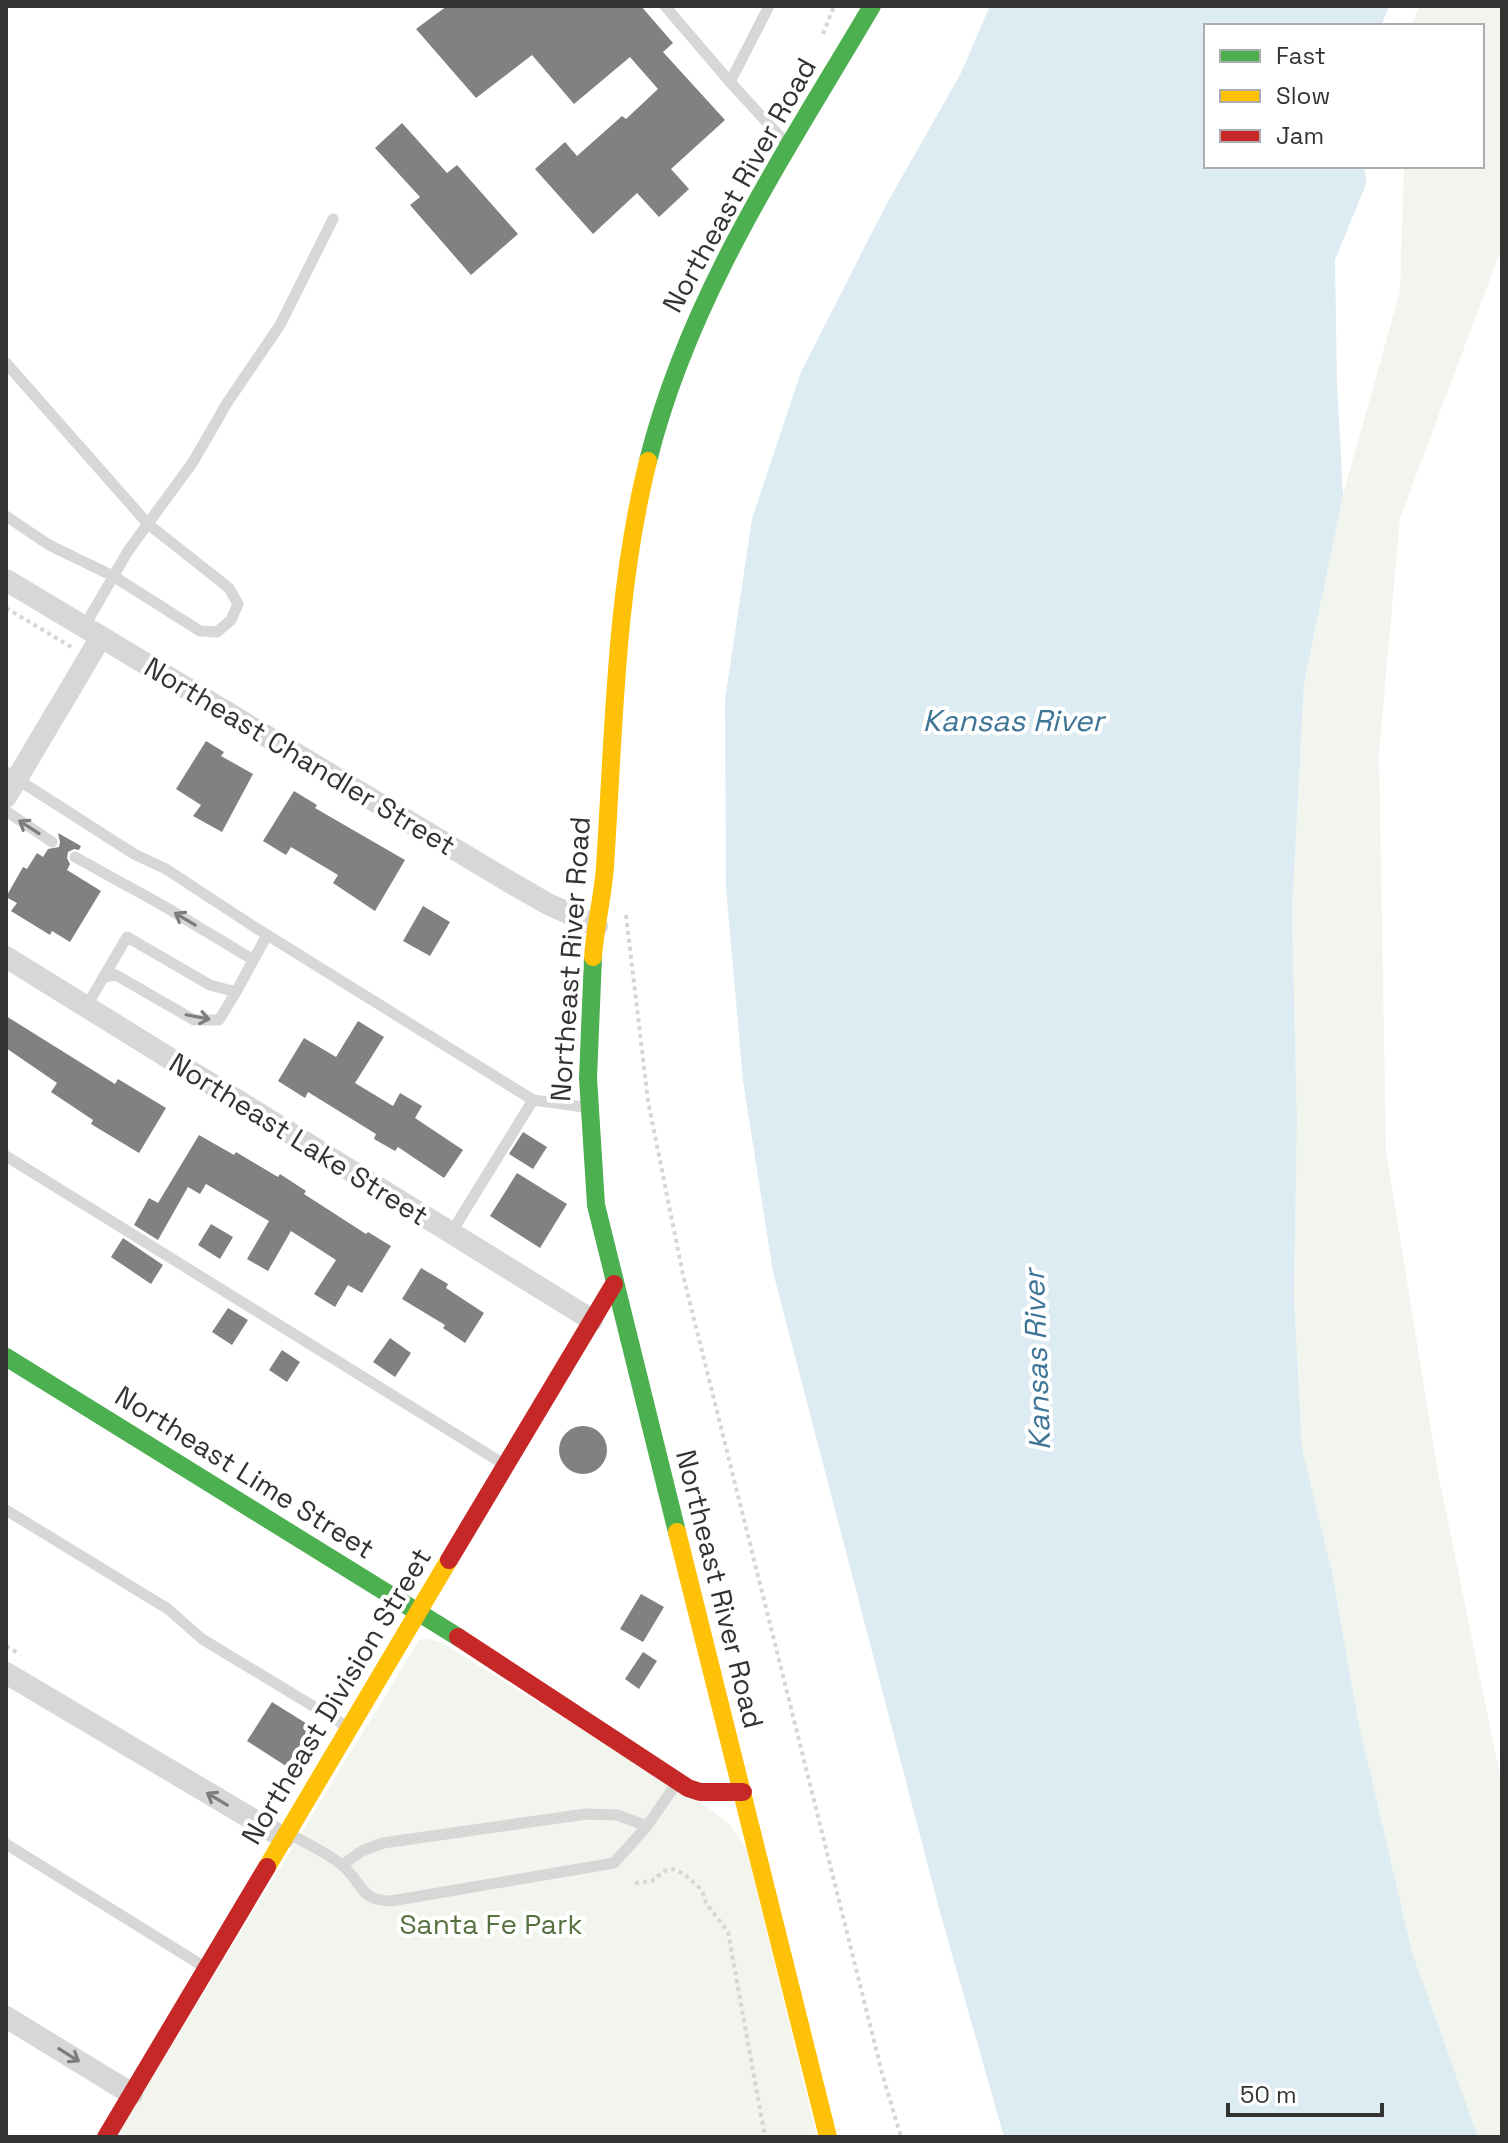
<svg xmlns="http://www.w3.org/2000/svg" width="1508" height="2143" viewBox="0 0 1508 2143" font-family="'Space Grotesk',sans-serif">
<rect width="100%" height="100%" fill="#fff"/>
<!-- green -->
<path fill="#f1f5ed" d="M1419,6H1502V247L1400,518L1379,753L1386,1151L1438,1473L1502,1785V2137H1478L1412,1952L1358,1720L1333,1577L1302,1449L1294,1296L1297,1121L1292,912L1304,684L1343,495L1400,291L1404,166H1482V26H1411Z
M429,1639L442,1643L710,1809L730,1825L747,1850L817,2137H116L419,1640Z"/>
<!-- water -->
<path fill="#ddebf3" d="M990,6H1389L1381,26H1206V166H1364L1367,182L1335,260L1337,384L1343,495L1304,684L1292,912L1297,1121L1294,1296L1302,1448L1333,1577L1358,1720L1412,1952L1478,2137H1004L940,1912L773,1272L743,1081L726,888L725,700L752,519L801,372L886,205L960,75Z"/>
<!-- building -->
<path fill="#818181" d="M447,6H641L673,43L663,52L725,120L671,169L689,189L659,217L637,193L593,234L535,169L565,142L577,156L622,116L626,119L658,89L630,57L574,104L532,55L476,98L416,29Z
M402,123L447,173L457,165L518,234L471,275L410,205L420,197L375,148Z
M206,741L224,752L221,756L253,774L222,832L193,816L201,805L176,789Z
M294,791L317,805L315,808L405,860L375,911L333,883L338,875L291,847L286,855L263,841Z
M58,833L81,846L79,850L74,849L68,852L67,858L70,864L67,870L101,891L70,942L52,931L50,935L11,911L17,903L6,897L23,867L27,869L37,853L43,857L48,849L59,847L60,842Z
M423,906L450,922L430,956L403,941Z
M6,1016L115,1084L118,1079L166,1108L139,1153L91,1124L93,1120L51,1092L57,1083L6,1048Z
M358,1021L384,1037L355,1083L393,1106L400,1093L422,1106L415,1118L463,1150L444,1178L398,1147L395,1151L374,1139L376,1134L308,1092L305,1098L278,1081L304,1038L336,1057Z
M523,1132L547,1147L533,1169L509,1154Z
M199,1135L234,1155L236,1152L278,1177L280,1174L306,1191L304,1194L366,1234L368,1232L391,1246L362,1293L348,1285L335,1307L314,1294L336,1260L291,1231L268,1271L247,1259L269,1221L206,1184L200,1194L188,1187L158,1240L134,1225L149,1198L158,1203Z
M517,1173L567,1204L540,1248L490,1216Z
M211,1224L233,1237L220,1259L198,1245Z
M123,1238L163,1265L151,1284L111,1257Z
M421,1268L448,1284L446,1288L484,1313L465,1343L443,1328L445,1325L402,1299Z
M228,1308L248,1320L232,1345L212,1332Z
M390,1338L411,1353L395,1377L373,1362Z
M282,1350L300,1362L287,1382L269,1370Z
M559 1450a24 24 0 1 1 48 0a24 24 0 1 1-48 0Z
M641,1594L664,1607L643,1642L620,1629Z
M643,1652L657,1661L639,1689L625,1679Z
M272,1702L312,1727L286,1766L247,1741Z"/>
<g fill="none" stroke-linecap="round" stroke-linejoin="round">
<!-- path -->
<path stroke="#d6d6d6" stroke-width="4" stroke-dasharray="4 4" stroke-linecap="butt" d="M823,34L834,6
M6,608L73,648
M626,915L648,1101L683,1275L882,2073L901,2137
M6,1646L18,1653
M635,1883L652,1881L664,1871L673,1869L684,1874L702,1890L706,1903L728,1932L765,2137"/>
<!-- lane -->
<path stroke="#d7d7d7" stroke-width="11" d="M665,6L730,82L786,143
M730,82L769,6
M6,363L148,524L229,588L238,604L231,620L217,632L200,631L113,576L49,545L6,516
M84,627L128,551L193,462L227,403L280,325L333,219
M6,772L134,854L166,869L256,928L533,1100L584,1107
M6,811L52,842
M75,857L162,905L252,959
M104,977L116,975L194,1020H219L236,992
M86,1007L127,937L210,985L236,992L267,935
M6,1156L502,1463
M451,1233L533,1100
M6,1510L168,1609L202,1639L346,1726
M288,1833C305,1843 327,1852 343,1866C363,1883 359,1901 391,1901L614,1863L647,1826L676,1784
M6,1844L203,1966
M342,1865L362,1851L383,1843L586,1814L617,1815L647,1826"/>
<!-- street -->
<path stroke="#d7d7d7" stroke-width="22" d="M6,580L513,884L548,904L597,926
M6,797L101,637
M6,957L592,1320
M6,1673L284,1838
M6,2017L132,2094"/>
<!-- fast -->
<path stroke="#4caf50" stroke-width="18" d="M648,461C689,295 786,152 872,6
M593,957L588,1078L596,1205L677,1532
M6,1357L458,1637"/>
<!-- slow -->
<path stroke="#ffc107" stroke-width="18" d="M593,957C595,926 603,897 605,866C614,731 615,593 648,461
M677,1532L828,2137
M267,1867L449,1560"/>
<!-- jam -->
<path stroke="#c62828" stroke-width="18" d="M449,1560L614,1284
M458,1637L688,1788L700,1792H743
M106,2137L267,1867"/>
</g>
<!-- one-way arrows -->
<defs><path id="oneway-shaft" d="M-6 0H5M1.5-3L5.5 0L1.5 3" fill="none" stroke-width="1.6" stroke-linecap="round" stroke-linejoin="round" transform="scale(2)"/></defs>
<g stroke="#7d7d7d">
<use href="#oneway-shaft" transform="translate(29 827) rotate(-147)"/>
<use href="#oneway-shaft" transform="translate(185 919) rotate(-149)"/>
<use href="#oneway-shaft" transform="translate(198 1017) rotate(11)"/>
<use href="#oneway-shaft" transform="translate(217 1799) rotate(-149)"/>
<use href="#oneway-shaft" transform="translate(69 2055) rotate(32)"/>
</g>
<g text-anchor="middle" stroke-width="8" stroke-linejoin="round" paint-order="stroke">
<!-- street labels -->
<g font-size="28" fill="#333" stroke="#fff">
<text transform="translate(739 185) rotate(-61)" y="10">Northeast River Road</text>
<text transform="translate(300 756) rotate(31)" y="10">Northeast Chandler Street</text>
<text transform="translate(570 959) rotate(-86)" y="10">Northeast River Road</text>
<text transform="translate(299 1139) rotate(32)" y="10">Northeast Lake Street</text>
<text transform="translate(245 1472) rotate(32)" y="10">Northeast Lime Street</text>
<text transform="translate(720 1589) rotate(76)" y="10">Northeast River Road</text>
<text transform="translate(336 1696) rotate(-59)" y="10">Northeast Division Street</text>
</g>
<!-- park labels -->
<g font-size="28" fill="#56703f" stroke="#fff">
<text x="491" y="1934">Santa Fe Park</text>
</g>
<!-- water labels -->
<g font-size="30" font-style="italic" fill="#3f7597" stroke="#fff">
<text x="1013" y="731">Kansas River</text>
<text transform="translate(1037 1360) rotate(-92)" y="10">Kansas River</text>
</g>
</g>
<!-- border -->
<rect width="1508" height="2143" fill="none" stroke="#333333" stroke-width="16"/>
<!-- legend -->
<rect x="1204" y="24" width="280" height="144" fill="#ffffff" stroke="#adadad" stroke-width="2"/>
<rect x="1220" y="50" width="40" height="12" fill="#4caf50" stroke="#adadad" stroke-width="2"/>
<text x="1276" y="64" font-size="24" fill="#333333">Fast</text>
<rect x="1220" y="90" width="40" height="12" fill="#ffc107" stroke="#adadad" stroke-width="2"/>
<text x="1276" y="104" font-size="24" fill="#333333">Slow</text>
<rect x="1220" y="130" width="40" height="12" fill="#c62828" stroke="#adadad" stroke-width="2"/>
<text x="1276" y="144" font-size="24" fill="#333333">Jam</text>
<!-- scale -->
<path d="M1228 2103v12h154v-12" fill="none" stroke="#333333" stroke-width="4"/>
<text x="1240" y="2103" font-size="24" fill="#333333" stroke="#ffffff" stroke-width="6" paint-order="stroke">50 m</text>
</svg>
